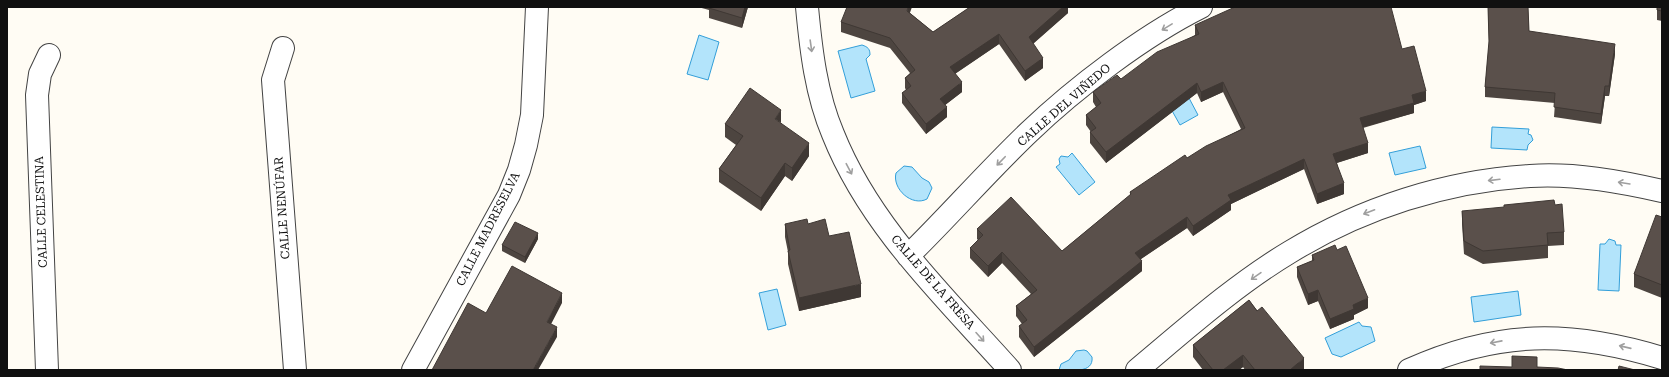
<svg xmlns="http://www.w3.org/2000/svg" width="1669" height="377" viewBox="0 0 1669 377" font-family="'Roboto Serif',serif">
<rect width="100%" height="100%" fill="#fffcf4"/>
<!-- water -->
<path fill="#b3e4fb" stroke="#339fd9" d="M699,35L719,42L708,80L687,74Z
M862,45C868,47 870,49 870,55L866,59L875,91L851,98L838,51Z
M1180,81L1198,115L1180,125L1161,91Z
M1492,127L1529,129L1528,134L1531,135L1533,140L1528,145L1527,150L1491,148Z
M1420,146L1426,168L1395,175L1389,153Z
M1072,153L1095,182L1079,195L1056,167L1060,164L1059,159L1061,156L1068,157Z
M904,166L912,167L922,178L929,182L932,188L927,199C912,207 892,189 896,173Z
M1609,239L1615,241L1616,245H1621L1619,291L1598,290L1600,244H1605Z
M777,289L786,325L768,330L759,293Z
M1518,291L1521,315L1474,322L1471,297Z
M1359,322L1362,326L1371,327L1375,341L1341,357L1332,354L1325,338Z
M1084,350L1087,351L1092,357C1094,374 1070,370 1059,370L1061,364L1069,360L1076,351Z"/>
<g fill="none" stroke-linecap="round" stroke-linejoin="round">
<!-- minor casing -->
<g stroke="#434343" stroke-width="24">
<path id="minor" d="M807,7C811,50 816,94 833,134C870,227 945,297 1010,370
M283,48L273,80L295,370
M908,256C949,216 987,172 1029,132C1075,88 1143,36 1201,7
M47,370L37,95L40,74L49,55
M413,370L509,195L519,170L526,145L532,115L537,7
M1137,370C1186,329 1235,285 1290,252C1362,208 1446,181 1530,176C1574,173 1619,181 1662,191
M1409,370C1497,330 1570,330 1662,358"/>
</g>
<!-- minor -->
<use href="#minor" stroke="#fff" stroke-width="22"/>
</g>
<!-- wall -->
<path fill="#4d4540" d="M698,7H748L742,28L709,18V10Z
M968,7H1068V13L1033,44L1043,68L1025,81L999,44L955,74L962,92L945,105L947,117L926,134L902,103V93L906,90L905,88V78L910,73L890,48L841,32V22L910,13L933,32L969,8Z
M1488,7H1528L1529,31L1615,54L1609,96H1605L1601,124L1554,117L1555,103L1485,97V87L1489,44Z
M1662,7V21L1657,20V10Z
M1195,25L1402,49L1426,101L1414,105V113L1363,128L1368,153L1337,163L1344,194L1317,204L1304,169L1231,204V210L1193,236L1187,228L1141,259L1142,271L1034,357L1019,337V326L1022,324L1016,316V306L1031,294L1002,263L988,277L970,258V248L978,240L977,239V229L1062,251L1130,195V192L1187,158L1241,129L1223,92L1201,102L1197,93L1106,163L1090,143V132H1091L1086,125V115L1096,107L1093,102V92L1121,79L1195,35Z
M781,123L809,156L792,181L785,176L761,211L719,182V169L736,145L725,137V124Z
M1462,211L1564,232V245L1548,246V258L1483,264L1464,254L1462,224Z
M1662,217V298L1634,287V274Z
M785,224H808L829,236L861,297L799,311L788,264V252L785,237Z
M538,239L525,263L502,251V245Z
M1337,250L1368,308L1354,315V319L1330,329L1318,301L1308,305L1297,277V267L1312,261V255Z
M1249,300L1304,370H1245L1243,367L1239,370H1203L1193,357V345Z"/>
<!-- shaded-wall -->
<path fill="#3f3834" d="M745,7H748L742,28V18Z
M908,7H912L907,21V11Z
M1063,7H1068V13L1029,47V37Z
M999,34V44L950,77V67Z
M1615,44V54L1609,96V86Z
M1043,58V68L1025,81V71Z
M962,82V92L940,109V99Z
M1223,82V92L1201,102V92Z
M1197,83V93L1106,163V152Z
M1605,86V96L1601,124V114Z
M1426,91V101L1414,105V113L1360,128V118L1412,95Z
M947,107V117L926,134V124Z
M781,110V123L775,119Z
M809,143V156L792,181V168Z
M1368,143V153L1333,164V154Z
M1304,159V169L1231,204V210L1193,236V226L1228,195Z
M785,163V176L761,211V198Z
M1344,183V194L1317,204V194Z
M1187,217V228L1135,263V253Z
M538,233V239L525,263V257Z
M1002,252V263L988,277V266Z
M1142,261V271L1034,357V347Z
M861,284V297L799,311V298Z
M1318,290V301L1308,305V294Z
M562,293V303L547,332V322Z
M1368,298V308L1354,315V319L1330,329V319L1353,305Z
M557,327V337L538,370H533Z
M1243,355V367L1239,370H1223Z
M1304,358V370H1290Z"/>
<!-- building -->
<path fill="#5a504b" stroke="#3f3834" d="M710,7H745L742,18L709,8Z
M847,7H908L907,11L933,32L970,7H1063L1029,37L1043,58L1025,71L999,34L950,67L962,82L940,99L947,107L926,124L902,93L911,86L905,78L915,70L890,38L841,22Z
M1235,7H1391L1402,49L1414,46L1426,91L1412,95L1414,103L1360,118L1368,143L1333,154L1344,183L1317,194L1304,159L1228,195L1231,200L1193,226L1187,217L1135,253L1142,261L1034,347L1019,326L1027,320L1016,306L1037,290L1002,252L988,266L970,248L983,235L977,229L1011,197L1062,251L1131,194L1130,192L1185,155L1187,158L1206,146L1245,128L1223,82L1201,92L1197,83L1106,152L1090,132L1096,128L1086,115L1101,103L1093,92L1117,75L1121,79L1157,52L1199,34L1195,25Z
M1488,7H1528L1529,31L1615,44L1609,86H1605L1601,114L1554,107L1555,93L1485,87L1489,41Z
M1657,7H1662V11L1657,10Z
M750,88L781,110L775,119L809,143L792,168L785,163L761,198L719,169L743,136L725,124Z
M1554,200L1555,205L1562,204L1564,232L1547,233L1548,245L1483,251L1464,241L1462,211L1504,207V205Z
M1656,215L1662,217V285L1634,274Z
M807,219L808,224L825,219L829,236L849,232L861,284L799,298L788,251L790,250L785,224Z
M515,222L538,233L525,257L502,245Z
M1335,245L1337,250L1346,246L1368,298L1353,305L1354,309L1330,319L1318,290L1308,294L1297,267L1314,260L1312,255Z
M512,266L562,293L547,322L557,327L533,370H432L468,303L486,313Z
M1249,300L1257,311L1262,307L1304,358L1290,370H1255L1243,355L1223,370H1213L1193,345Z
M1512,356L1537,357V367L1558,368L1568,370H1480V366L1512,367Z
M1619,366L1635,370H1618Z"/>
<!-- one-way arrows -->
<defs><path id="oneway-shaft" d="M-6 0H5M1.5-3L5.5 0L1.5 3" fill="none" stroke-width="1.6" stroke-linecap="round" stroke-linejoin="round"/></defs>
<g stroke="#9f9f9f">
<use href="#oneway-shaft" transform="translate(1167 27) rotate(149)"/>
<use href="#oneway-shaft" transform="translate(811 46) rotate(82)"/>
<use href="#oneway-shaft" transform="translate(1001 161) rotate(134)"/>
<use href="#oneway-shaft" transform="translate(849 169) rotate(62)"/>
<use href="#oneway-shaft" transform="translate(1494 180) rotate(173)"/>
<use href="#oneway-shaft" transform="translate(1624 183) rotate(-171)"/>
<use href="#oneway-shaft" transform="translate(1369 212) rotate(159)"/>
<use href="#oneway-shaft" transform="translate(1256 276) rotate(145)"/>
<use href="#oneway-shaft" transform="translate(980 337) rotate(48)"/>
<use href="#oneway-shaft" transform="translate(1496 342) rotate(169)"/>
<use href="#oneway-shaft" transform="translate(1625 347) rotate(-167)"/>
</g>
<g text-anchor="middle" stroke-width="4" stroke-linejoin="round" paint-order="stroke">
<!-- street labels -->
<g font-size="12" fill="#101010" stroke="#fff">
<text transform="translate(1064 105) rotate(-41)" y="4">CALLE DEL VIÑEDO</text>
<text transform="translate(282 208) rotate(-94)" y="4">CALLE NENÚFAR</text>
<text transform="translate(41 212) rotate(-92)" y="4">CALLE CELESTINA</text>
<text transform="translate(488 229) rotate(-63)" y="4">CALLE MADRESELVA</text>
<text transform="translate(933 282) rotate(49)" y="4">CALLE DE LA FRESA</text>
</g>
</g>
<!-- border -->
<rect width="1669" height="377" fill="none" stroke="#101010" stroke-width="16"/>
</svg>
